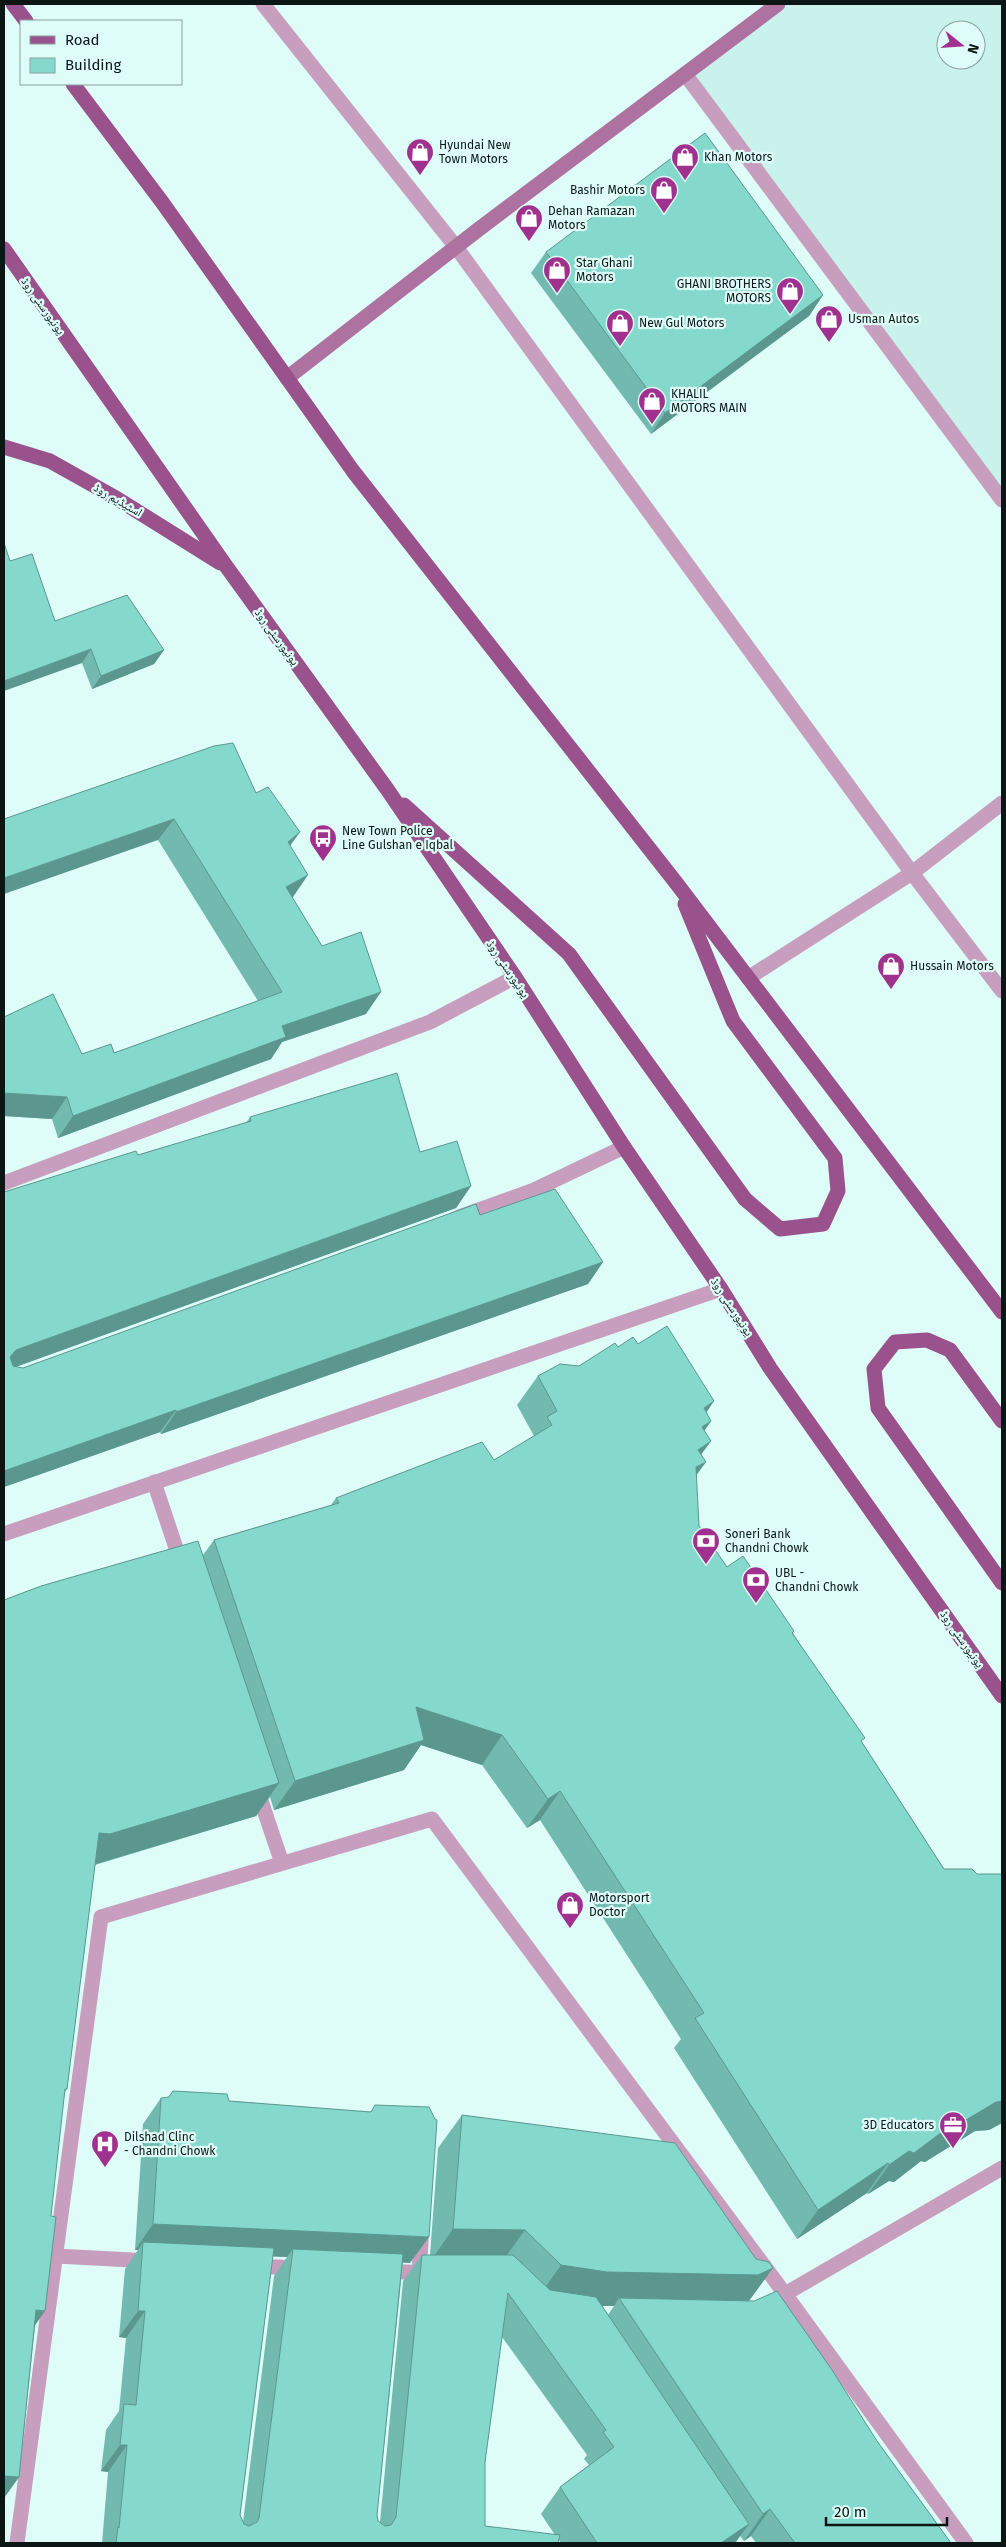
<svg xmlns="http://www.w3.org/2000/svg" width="1006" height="2547" viewBox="0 0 1006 2547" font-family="'Fira Sans','Noto Naskh Arabic',sans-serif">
<rect width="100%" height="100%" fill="#defdf8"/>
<!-- built -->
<path fill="#caf2ec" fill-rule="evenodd" d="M778,4H1002V500L685,74ZM946,30H976V60H946Z"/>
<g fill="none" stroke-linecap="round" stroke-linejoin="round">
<!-- lane -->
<path stroke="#c79ebd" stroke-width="15" d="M263,4L456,247L912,873L748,978
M1002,803L912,873L1002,991
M4,1183L430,1022L515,977
M459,1217L534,1190L624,1147
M56,2256L151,2261
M251,2266L300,2268
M381,2271L430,2273
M419,2273L422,2227"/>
<!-- street -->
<path stroke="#c79ebd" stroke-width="15" d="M685,74L1002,500
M154,1482L182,1566
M4,1534L721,1289
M257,1789L282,1863
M785,2294L1002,2168
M17,2543L101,1917L432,1819L785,2294L966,2543"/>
<!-- secondary -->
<path stroke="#ae72a1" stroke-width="15" d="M287,378L479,229L778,4"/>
<!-- primary -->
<path stroke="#9a528d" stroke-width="15" d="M13,4L26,21
M73,84L162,202L353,471L677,884L1002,1312
M4,249L226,566L387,789L515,977L624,1147L721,1289L770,1368L1002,1696
M4,447L50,461L116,498L220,563
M404,805L569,954L745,1199L780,1229L823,1224L838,1191L835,1158L733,1021L685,904
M1002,1421L950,1350L927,1340L895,1342L874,1369L878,1408L1002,1583"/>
</g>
<!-- wall -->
<path fill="#72baaf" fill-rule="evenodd" d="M546,252L823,295L809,316L651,434L531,273Z
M10,561L55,621L164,650L154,664L92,689L82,663Z
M256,793L300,832L290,845L293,897H292L322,946L366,1014L282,1042L271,1059L58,1138L52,1119L4,1116V1017L82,1054L114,1053L258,1001L158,840L4,819Z
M250,1117L420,1152L471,1186L456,1208L16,1367L23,1368L480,1215L603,1262L588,1284L161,1434L160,1432L4,1487V1192L138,1155L246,1123Z
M638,1344L706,1413L711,1421L704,1431L711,1441L701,1454L696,1475L699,1526L727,1567L793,1633L862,1742L944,1869L977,1874H1002V2123L989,2130L975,2131L925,2162L921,2161L894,2182L889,2181L868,2194L867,2193L797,2239L674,2048L681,2039L540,1820L527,1828L482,1765L421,1745L404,1770L274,1810L270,1797L256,1816L95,1865L67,2089L64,2093L35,2327L19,2477L4,2498V1600L203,1555L214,1540L331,1505L336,1498L494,1460L534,1436L517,1405L538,1376L579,1366L618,1347Z
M173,2091L229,2101L371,2112L375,2105L410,2263L403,2262L377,2515L378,2521L380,2522L403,2281L422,2255H430L438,2148L462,2115L749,2301L877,2441L951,2543H756L751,2536L744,2541L740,2536L735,2543H561L559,2540L558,2543H102L108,2472L101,2471L106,2430L119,2411L126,2338L119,2337L125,2269L138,2250H135L143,2124L161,2098H168ZM273,2256L287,2257L274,2276L243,2522L240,2515ZM602,2306H614L608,2315ZM502,2337L587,2455L584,2459L589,2465L560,2487L541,2514L555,2535L485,2526V2462Z"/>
<!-- shaded-wall -->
<path fill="#5c978f" d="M823,295L809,316L651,434L665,413Z
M91,649L82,663L4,691V681Z
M164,650L154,664L92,689L101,676Z
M174,819L158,840L4,894V878Z
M300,832L284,854L288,842Z
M308,875L293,897L271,909L286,887Z
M381,992L366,1014L282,1042L271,1059L58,1138L73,1116L282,1026Z
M4,1093L67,1097L52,1119L4,1116Z
M471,1186L456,1208L4,1371L10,1357L16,1350Z
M603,1262L588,1284L161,1434L176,1412Z
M714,1401L694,1431L704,1408Z
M176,1410L160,1432L4,1487V1471Z
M711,1421L691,1450L702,1427Z
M711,1441L690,1470L698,1450Z
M706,1462L685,1491L696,1467Z
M416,1707L502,1735L482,1765L421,1745L404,1770L274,1810L295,1781Z
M279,1783L256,1816L86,1867L99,1833Z
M560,1791L540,1820L527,1828L548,1799Z
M1002,2101V2123L989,2130L975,2131L925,2162L921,2161L894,2182L889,2181L868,2194L889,2165L909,2151L942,2132L996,2102Z
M888,2163L867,2193L797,2239L818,2210Z
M153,2224L429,2237L410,2263L292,2257L293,2249L287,2257L143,2251V2242L138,2250H135Z
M453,2229L525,2230L501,2263H429Z
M561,2265L773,2268L749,2301L619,2298L614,2306H584L537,2299Z
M36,2310L45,2311L22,2344Z
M138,2311H145L126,2338L119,2337Z
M120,2445H127L108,2472L101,2471Z
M4,2476L19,2477L4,2498Z
M770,2509L751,2536L744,2541L763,2514Z
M749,2524L735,2543H721Z"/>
<!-- building -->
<path fill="#84d8cc" stroke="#5c978f" d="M705,133L823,295L665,413L546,252Z
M4,543L10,561L32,554L55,621L127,595L164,650L101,676L91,649L4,681Z
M233,743L256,793L268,787L300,832L288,842L308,875L286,887L322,946L361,932L381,992L282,1026L286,1037L73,1116L67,1097L4,1093V1017L53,994L82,1054L111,1044L114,1053L282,992L174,819L4,878V819L214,746Z
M397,1073L420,1152L457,1141L471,1186L16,1350L10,1357L13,1366L23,1368L476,1204L480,1215L555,1189L603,1262L176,1412V1410L4,1471V1192L136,1151L138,1155L251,1121L250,1117Z
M667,1326L714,1401L704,1408L711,1421L702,1427L711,1441L698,1450L706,1462L696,1467L699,1526L727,1567L743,1556L794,1631L792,1633L865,1738L861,1741L944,1869H972L977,1874H1002V2101L996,2102L946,2132H942L914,2153L909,2151L889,2165L888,2163L818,2210L695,2018L704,2013L560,1791L548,1799L502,1735L416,1707L424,1740L295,1781L214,1540L339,1503L336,1498L482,1442L494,1460L552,1425L547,1417L557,1411L538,1376L560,1364L579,1366L615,1343L618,1347L633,1337L638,1344Z
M198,1541L279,1783L110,1834L99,1833L67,2089H65L51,2216L56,2217L45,2311L36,2310L19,2477L4,2476V1600L41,1586Z
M173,2091L227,2094L229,2101L371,2112L375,2105L429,2107L435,2119L437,2120L429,2237L153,2224L161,2098L169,2097Z
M462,2115L675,2143L756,2259L769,2262L773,2268L758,2275L607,2272L561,2265L525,2230L453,2229Z
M143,2242L274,2248L240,2515L244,2524L249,2526L257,2522L259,2518L293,2249L403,2254L377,2515L378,2521L385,2526L391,2525L396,2517L422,2255H513L550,2290L596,2297L749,2524L721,2543H597L560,2487L614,2447L603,2432L606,2430L508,2293L485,2462V2526L560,2535L558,2543H116L118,2527L119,2528L127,2445H120L124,2404L136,2405L145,2311H138Z
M777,2291L832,2370L877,2441L951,2543H795L770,2509L763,2514L619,2298L754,2301Z"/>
<!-- icons -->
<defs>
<g id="shop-pin" transform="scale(1.4375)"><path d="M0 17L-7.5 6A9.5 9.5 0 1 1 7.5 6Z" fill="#a0318f" stroke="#defdf8"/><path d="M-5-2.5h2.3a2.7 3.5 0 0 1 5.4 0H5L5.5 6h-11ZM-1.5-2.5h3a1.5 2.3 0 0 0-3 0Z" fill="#fff"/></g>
<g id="bus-pin" transform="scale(1.4375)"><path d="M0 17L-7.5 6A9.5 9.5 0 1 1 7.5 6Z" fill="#a0318f" stroke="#defdf8"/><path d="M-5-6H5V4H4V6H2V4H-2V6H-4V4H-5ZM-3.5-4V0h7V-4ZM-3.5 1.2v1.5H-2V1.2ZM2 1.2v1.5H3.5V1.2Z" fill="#fff"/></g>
<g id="bank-pin" transform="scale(1.4375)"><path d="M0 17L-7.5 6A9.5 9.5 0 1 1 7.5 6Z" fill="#a0318f" stroke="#defdf8"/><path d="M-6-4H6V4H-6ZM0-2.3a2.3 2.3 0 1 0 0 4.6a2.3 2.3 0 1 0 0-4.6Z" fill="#fff"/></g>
<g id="office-pin" transform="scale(1.4375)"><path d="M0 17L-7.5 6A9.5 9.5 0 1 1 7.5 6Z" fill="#a0318f" stroke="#defdf8"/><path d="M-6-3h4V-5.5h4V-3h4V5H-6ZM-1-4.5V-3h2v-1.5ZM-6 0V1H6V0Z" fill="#fff"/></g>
<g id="hospital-pin" transform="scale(1.4375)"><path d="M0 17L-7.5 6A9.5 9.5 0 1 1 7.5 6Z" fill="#a0318f" stroke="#defdf8"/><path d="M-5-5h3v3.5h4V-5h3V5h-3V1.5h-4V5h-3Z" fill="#fff"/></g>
</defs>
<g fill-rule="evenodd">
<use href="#shop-pin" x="420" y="152"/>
<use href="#shop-pin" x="685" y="157"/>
<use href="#shop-pin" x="664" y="190"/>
<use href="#shop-pin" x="529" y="218"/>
<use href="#shop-pin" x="557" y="270"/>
<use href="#shop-pin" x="790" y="291"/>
<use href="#shop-pin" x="829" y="319"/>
<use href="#shop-pin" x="620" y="323"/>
<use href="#shop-pin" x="652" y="401"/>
<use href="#bus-pin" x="323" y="838"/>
<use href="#shop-pin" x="891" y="966"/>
<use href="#bank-pin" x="706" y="1541"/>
<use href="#bank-pin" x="756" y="1580"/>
<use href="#shop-pin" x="570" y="1905"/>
<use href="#office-pin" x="953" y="2125"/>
<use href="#hospital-pin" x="105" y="2144"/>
</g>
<g text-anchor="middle" stroke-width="4.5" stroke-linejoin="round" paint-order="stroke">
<!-- poi labels -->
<g font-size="12" fill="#0c1715" stroke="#defdf8" text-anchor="start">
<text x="439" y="149">Hyundai New<tspan x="439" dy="14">Town Motors</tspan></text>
<text x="704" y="161">Khan Motors</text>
<text x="645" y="194" text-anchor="end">Bashir Motors</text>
<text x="548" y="215">Dehan Ramazan<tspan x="548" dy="14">Motors</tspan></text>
<text x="576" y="267">Star Ghani<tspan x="576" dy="14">Motors</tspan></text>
<text x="771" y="288" text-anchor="end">GHANI BROTHERS<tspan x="771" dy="14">MOTORS</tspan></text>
<text x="848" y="323">Usman Autos</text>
<text x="639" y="327">New Gul Motors</text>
<text x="671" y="398">KHALIL<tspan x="671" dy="14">MOTORS MAIN</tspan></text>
<text x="342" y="835">New Town Police<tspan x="342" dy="14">Line Gulshan e Iqbal</tspan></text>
<text x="910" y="970">Hussain Motors</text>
<text x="725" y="1538">Soneri Bank<tspan x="725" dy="14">Chandni Chowk</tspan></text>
<text x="775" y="1577">UBL -<tspan x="775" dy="14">Chandni Chowk</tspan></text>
<text x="589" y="1902">Motorsport<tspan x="589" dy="14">Doctor</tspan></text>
<text x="934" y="2129" text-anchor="end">3D Educators</text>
<text x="124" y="2141">Dilshad Clinc<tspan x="124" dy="14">- Chandni Chowk</tspan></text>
</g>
<!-- street labels -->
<g font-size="12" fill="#0c1715" stroke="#defdf8">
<text transform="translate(43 306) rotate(55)" y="4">یونیورسٹی روڈ</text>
<text transform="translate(118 500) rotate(30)" y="4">اسٹیڈیم روڈ</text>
<text transform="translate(277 637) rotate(54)" y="4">یونیورسٹی روڈ</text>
<text transform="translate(508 969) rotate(56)" y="4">یونیورسٹی روڈ</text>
<text transform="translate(732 1307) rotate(57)" y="4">یونیورسٹی روڈ</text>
<text transform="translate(962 1639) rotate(55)" y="4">یونیورسٹی روڈ</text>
</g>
</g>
<!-- border -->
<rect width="1006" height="2547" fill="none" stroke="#0c1715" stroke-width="10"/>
<!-- legend -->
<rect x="20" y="20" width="162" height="65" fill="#defdf8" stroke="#8aa19d"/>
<rect x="30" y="36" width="25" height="8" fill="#9a528d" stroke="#8aa19d"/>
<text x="65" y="45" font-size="15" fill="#0c1715">Road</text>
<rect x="30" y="58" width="25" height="15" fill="#84d8cc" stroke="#8aa19d"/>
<text x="65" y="70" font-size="15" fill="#0c1715">Building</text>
<!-- north arrow -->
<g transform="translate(961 45) rotate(107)"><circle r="24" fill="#defdf8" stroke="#8aa19d"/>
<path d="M0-4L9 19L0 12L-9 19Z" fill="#a0318f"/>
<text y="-8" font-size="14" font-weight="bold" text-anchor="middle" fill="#0c1715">N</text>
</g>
<!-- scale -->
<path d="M826 2517v8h121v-8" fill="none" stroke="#0c1715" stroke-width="2.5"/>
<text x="834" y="2517" font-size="15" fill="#0c1715" stroke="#defdf8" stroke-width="4" paint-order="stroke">20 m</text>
</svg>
